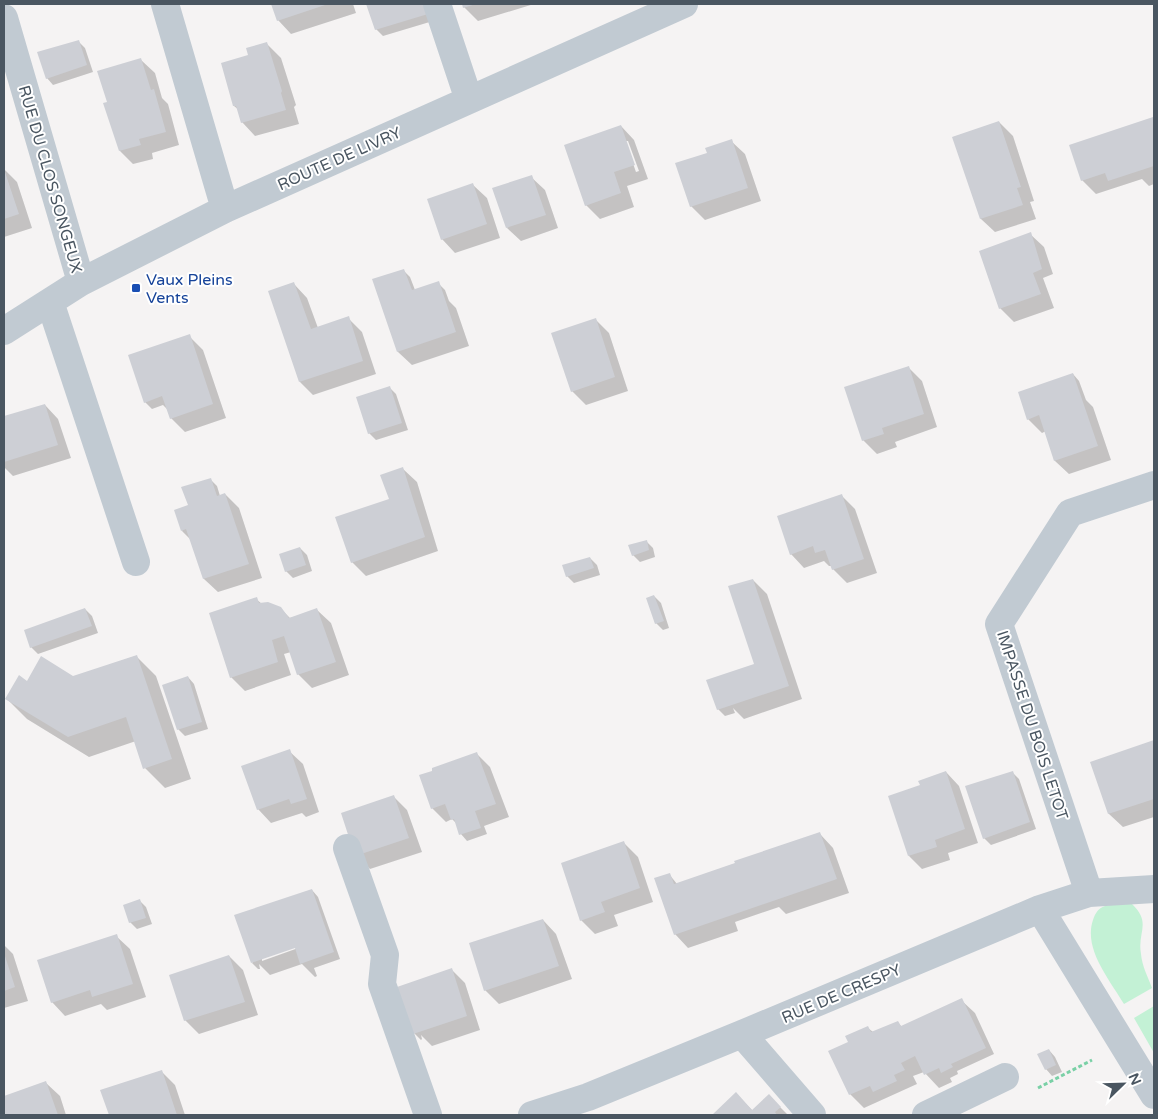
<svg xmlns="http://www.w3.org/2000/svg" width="1158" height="1119" viewBox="0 0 1158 1119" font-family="'Varela Round',sans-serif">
<rect width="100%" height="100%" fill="#f5f3f3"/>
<!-- green -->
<path fill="#c3f1d5" d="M1132,904C1152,923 1137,932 1141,954C1142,966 1148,977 1152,988L1124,1004C1110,980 1083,949 1093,920C1095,914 1098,908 1105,906C1113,904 1123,904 1132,904Z
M1154,1006V1053L1134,1018Z"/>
<!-- shadow -->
<path fill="#0003" fill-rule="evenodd" d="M272,4H353L356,13L291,34L278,20Z
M368,4H428L433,21L383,36L376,29Z
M463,4H534L478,21L464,7Z
M78,41L85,48L93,72L53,85L47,78Z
M267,44L281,58L296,105L294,107L299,124L255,136L242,122L239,110L234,106L250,56Z
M141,60L155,73L162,98L168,104L179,145L152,153L153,159L133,164L120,151L105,104L108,103Z
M1153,119L1154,120V184L1149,186L1142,179L1096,194L1082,180Z
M999,122L1013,136L1034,201L1030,202L1036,219L995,232L981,219L954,137Z
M621,126L634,140L648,179L627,186L634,207L600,219L586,205ZM625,141H628L639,171L636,172Z
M731,141L745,154L761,201L705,220L691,206L709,154Z
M4,169L17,182L32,228L4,237Z
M531,177L545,190L558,228L521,241L507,228Z
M473,185L487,198L500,238L455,253L442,239Z
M1030,234L1044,247L1053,274L1043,278L1054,308L1014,322L1000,308Z
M403,270L410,277L415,290L438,283L445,290L449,301L456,308L469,346L412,365L398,352Z
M294,284L307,298L318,328L348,318L362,332L376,374L313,395L300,382Z
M595,319L609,333L628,391L586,405L572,391Z
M189,336L203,350L226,418L185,432L171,418L169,411L163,405L152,409L145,402Z
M908,367L922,381L937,427L895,442L897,447L877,454L863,440Z
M1073,374L1079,381L1086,400L1093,407L1111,460L1069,474L1055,461L1046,431L1042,433L1028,419Z
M389,387L396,394L408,430L376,440L369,433Z
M45,405L58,419L71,458L13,476L4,467V417Z
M403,469L417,482L438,551L366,576L352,562L390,500Z
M210,479L217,486L220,496L225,494L239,508L262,578L218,592L204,579L191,540L182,531L189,506Z
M842,496L855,509L877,573L847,583L833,569L832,566H829L824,561L804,568L791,554Z
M646,541L653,548L655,557L640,562L633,555Z
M300,548L307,555L312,571L293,578L286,571Z
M590,558L597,565L600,575L574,583L567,576Z
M753,580L767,594L802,699L744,719L733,708L735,713L725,716L718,709L756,665Z
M654,596L661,603L669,628L663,630L656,623Z
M256,599L262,604L280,608L290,618L317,610L331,623L349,675L312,688L298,674L291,652L284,654L291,675L245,691L231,677Z
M85,609L92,616L98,633L38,654L31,647Z
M136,656L156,676L191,779L165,788L145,768L136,741L89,757L27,719L7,699L27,683L73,677Z
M188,677L194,684L208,729L185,736L178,729Z
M1154,741V817L1123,827L1109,814L1092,763Z
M289,751L303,764L319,812L306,817L302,813L271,823L258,809Z
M476,753L490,767L509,817L484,826L487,834L467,841L461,834L457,824L452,819L446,822L432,808Z
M946,772L959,786L978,843L948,853L950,860L922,869L909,856L921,786Z
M1012,772L1019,779L1036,829L991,845L984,838Z
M394,797L407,810L422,852L370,869L356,855Z
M820,834L833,848L849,893L786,914L779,907L735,922L738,931L688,948L675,934L669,874L677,884Z
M624,843L638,857L653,902L614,915L618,926L595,934L581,920Z
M312,890L318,897L340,959L314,968L317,976L315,977L302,964L270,975L259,964L260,969H258L252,963ZM300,945L301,947L262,961V958Z
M140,901L146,907L152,924L137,929L130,922Z
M543,920L556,934L572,979L499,1004L485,990Z
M116,936L130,949L146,997L107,1010L101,1004L65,1016L52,1002Z
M4,945L13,954L28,1001L4,1008Z
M229,956L243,970L258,1015L199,1034L185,1020Z
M451,969L465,983L480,1030L432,1046L421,1035L422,1039L421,1040L414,1033Z
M961,1000L975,1013L994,1054L957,1071L958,1074L950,1078L952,1082L939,1088L924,1072L913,1076L917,1084L864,1108L850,1094L849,1043L868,1028L873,1032L898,1023L902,1027Z
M1049,1050L1055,1057L1062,1072L1052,1076L1046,1069Z
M161,1071L175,1085L185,1115H110L102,1091Z
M46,1083L60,1096L66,1115H5L4,1097Z
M736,1094L753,1111L769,1096L788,1115H714Z"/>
<!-- building -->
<path fill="#cdcfd5" d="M271,4H328L277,21Z
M366,4H424L428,14L375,30Z
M462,4H476L463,8Z
M79,40L87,65L46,79L37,52Z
M267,42L282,91L281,93L286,110L241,123L236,106H233L221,63L248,55L246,48Z
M141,58L151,90L154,89L166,132L139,139L141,145L119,151L103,103L107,102L97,71Z
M1153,117L1154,166L1108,181L1105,173L1081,181L1069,145Z
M999,121L1021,187L1017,188L1023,205L980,219L952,137Z
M621,125L635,165L614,172L621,193L585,206L564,145Z
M732,139L748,188L690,207L675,163L707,153L705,148Z
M4,169L19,214L4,219Z
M532,175L546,215L506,228L492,188Z
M473,183L487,224L441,240L427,199Z
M1031,232L1042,269L1033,273L1041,294L999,309L979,251Z
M404,269L412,290L439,281L456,332L397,352L372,279Z
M294,282L311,329L349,316L363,361L299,382L268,291Z
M596,318L615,377L571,392L551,333Z
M190,334L213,404L170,419L162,396L144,403L128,355Z
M909,366L924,414L882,428L884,434L862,441L844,387Z
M1073,373L1098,446L1054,461L1039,415L1027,420L1018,392Z
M390,386L402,423L368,434L356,397Z
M45,404L58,445L4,462V416Z
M403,467L425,537L351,563L335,517L389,499L380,475Z
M211,478L217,496L225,493L249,564L203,579L186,529L181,531L174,510L188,505L181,487Z
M842,494L864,559L832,570L825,550L815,553L813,546L790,555L777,516Z
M647,540L649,550L632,556L628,545Z
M300,547L306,565L285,572L279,554Z
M590,557L594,568L566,577L562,565Z
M753,579L789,686L717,710L706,680L754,664L728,586Z
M654,595L664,621L655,624L646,598Z
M257,597L259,603L268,602L281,607L289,618L317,608L336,662L297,675L284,636L272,640L278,662L230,678L209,613Z
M85,608L92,626L30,648L24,630Z
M137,655L172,759L143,769L126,717L68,737L5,699L19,675L27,681L41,656L73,676Z
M188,676L202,722L177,730L162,685Z
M1154,740V799L1108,814L1090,762Z
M290,749L307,799L291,804L289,799L257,810L241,766Z
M477,752L496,804L475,811L481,828L459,835L454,819L451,820L445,804L431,809L419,775L432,771V768Z
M946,771L965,829L935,840L937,847L908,856L888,796L920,785L918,781Z
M1013,771L1030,822L983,839L965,786Z
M394,795L409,838L355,856L341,813Z
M820,832L837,879L674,935L654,878L670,873L674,884L735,863L734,861Z
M624,841L640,888L601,902L605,912L580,921L561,863Z
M312,889L334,952L300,964L295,948L251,963L234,915Z
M140,899L146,918L129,923L123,905Z
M543,919L559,966L484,991L469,943Z
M117,934L133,984L92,997L90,990L51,1003L37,960Z
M4,953L15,987L4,991Z
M229,955L245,1002L184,1021L169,975Z
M452,968L467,1016L413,1034L397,987Z
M962,998L986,1048L951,1064L953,1067L941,1073L939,1068L924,1075L915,1056L901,1063L905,1070L894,1075L897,1081L873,1092L870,1086L849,1095L828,1051L848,1042L845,1036L868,1026L871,1032L898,1021L901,1026Z
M1049,1049L1056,1065L1045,1070L1037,1054Z
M162,1070L177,1115H109L100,1090Z
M46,1081L58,1115H4V1096Z
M736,1092L752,1110L769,1094L781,1107L775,1112L777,1115H712Z"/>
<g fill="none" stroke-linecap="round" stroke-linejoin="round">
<!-- path -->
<path stroke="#7ad0a6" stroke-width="3" stroke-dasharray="4 2.5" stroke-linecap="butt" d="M1038,1088L1092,1060"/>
<!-- minor -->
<path stroke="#c1cad2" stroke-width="28" d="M165,4L225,209
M437,4L469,100
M4,18L81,282
M50,302L136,562
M4,331L81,282L225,209L684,4
M347,848L385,955L382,984L428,1115
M1089,893L999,624L1070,513L1154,485
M1040,909L1154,1095
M742,1034L812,1115
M532,1115L588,1097L742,1034L1040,909L1089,893L1154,889
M926,1115L1005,1077"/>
</g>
<!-- markers -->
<rect fill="#1a4fb4" stroke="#fff" stroke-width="2" x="131" y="283" width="10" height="10" rx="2.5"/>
<g text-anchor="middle" stroke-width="4" stroke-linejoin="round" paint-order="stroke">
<!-- street labels -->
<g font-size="16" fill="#4a5661" stroke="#fff">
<text transform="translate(339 158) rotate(-24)" y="6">ROUTE DE LIVRY</text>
<text transform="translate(51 179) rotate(74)" y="6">RUE DU CLOS SONGEUX</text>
<text transform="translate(1033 725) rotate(72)" y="6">IMPASSE DU BOIS LETOT</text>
<text transform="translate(841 993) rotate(-23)" y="6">RUE DE CRESPY</text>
</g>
<!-- transit labels -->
<g font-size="16" fill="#164399" stroke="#fff" text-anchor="start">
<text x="146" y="285">Vaux Pleins<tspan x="146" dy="18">Vents</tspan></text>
</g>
</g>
<!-- border -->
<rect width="1158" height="1119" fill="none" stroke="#4a5661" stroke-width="10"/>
<!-- north arrow -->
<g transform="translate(1123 1084) rotate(67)" stroke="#ffffff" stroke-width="4" paint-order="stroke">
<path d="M0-4L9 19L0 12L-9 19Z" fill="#4a5661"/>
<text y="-8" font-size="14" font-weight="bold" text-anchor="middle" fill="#4a5661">N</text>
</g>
</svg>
